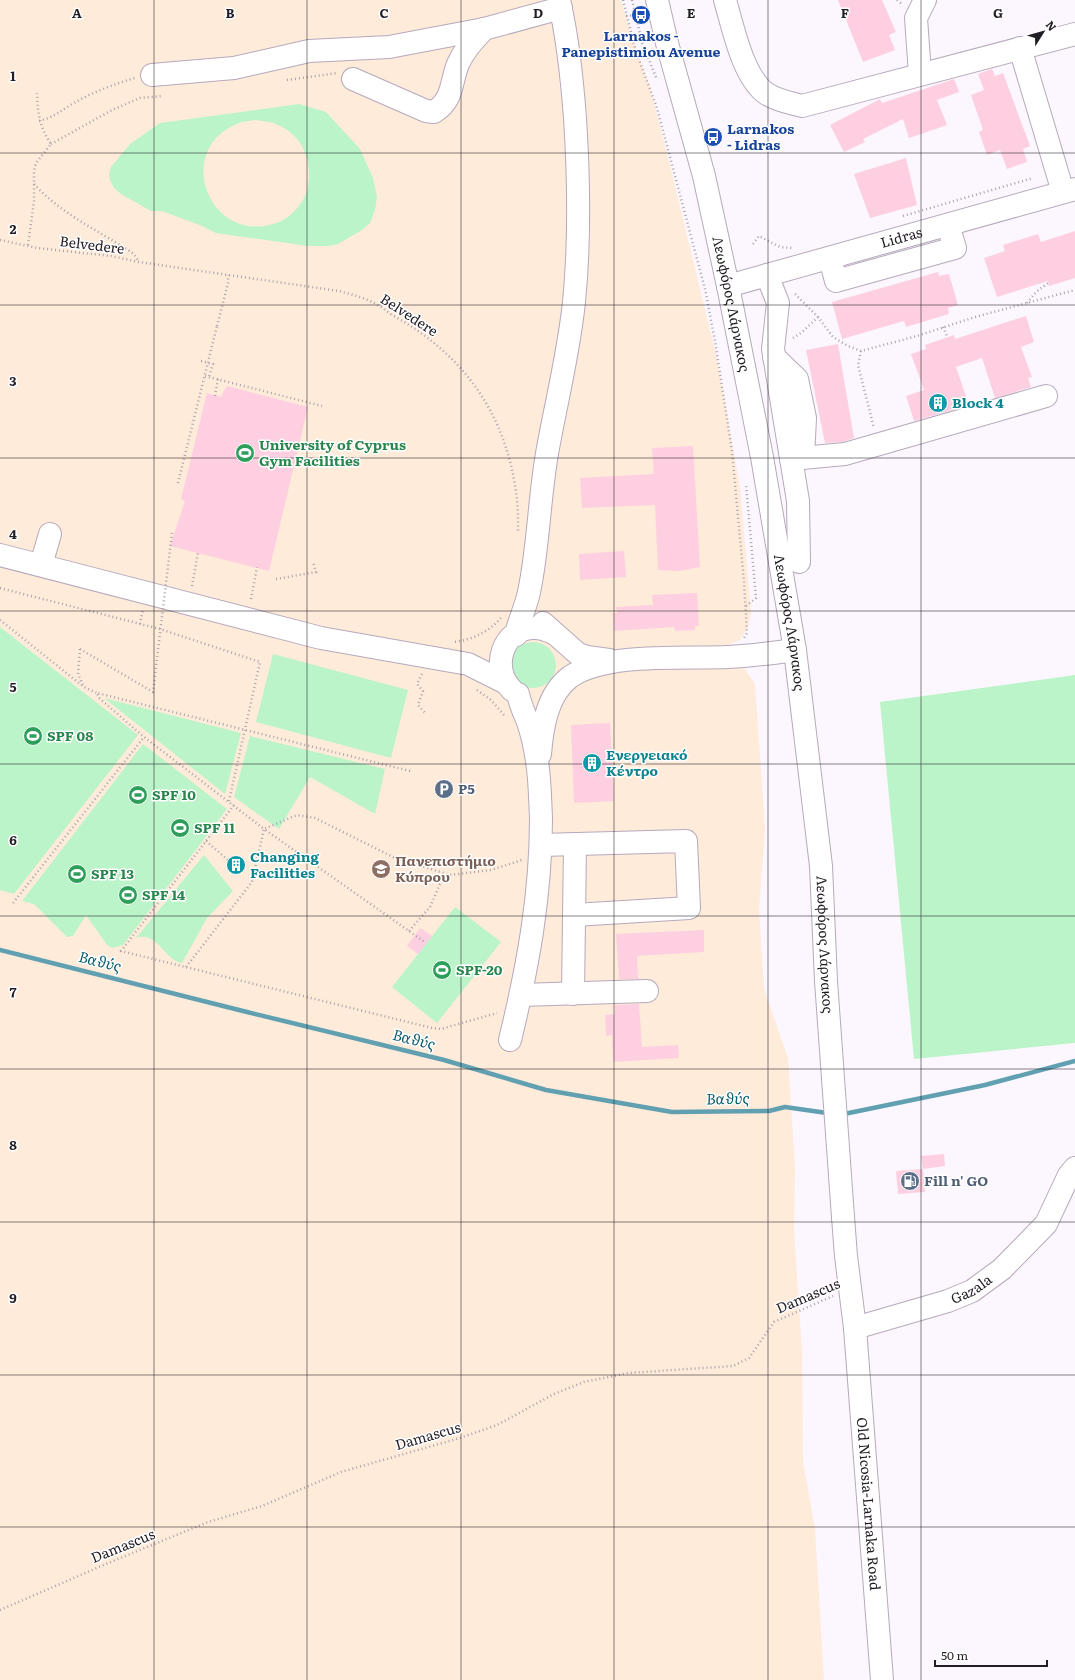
<svg xmlns="http://www.w3.org/2000/svg" width="1075" height="1680" viewBox="0 0 1075 1680" font-family="Literata,serif">
<rect width="100%" height="100%" fill="#fcf6fe"/>
<!-- education -->
<path fill="#feebda" d="M0,0H621L632,37L649,84L669,161L717,359L740,487L751,613L748,627L740,640L730,644L729,663L745,669L755,684L765,829L759,909L764,989L788,1058L795,1168L794,1230L802,1352L803,1462L815,1529L824,1680H0Z"/>
<!-- green -->
<path fill="#bbf4c8" fill-rule="evenodd" d="M299,104L326,112L360,149L373,178L377,197L375,210L370,223L362,230L338,244L329,246H308L216,233L202,226L162,211H151L121,194L114,188L110,180L109,174L111,167L130,144L160,123ZM255,120C261,121 267,121 273,123C303,133 314,162 307,191C303,204 291,217 279,222C210,249 172,150 237,124C242,121 249,121 255,120Z
M0,627L138,735L14,894L0,890Z
M510 665a23 23 0 1 1 46 0a23 23 0 1 1-46 0Z
M273,654L408,690L391,758L256,722Z
M1075,675V1043L914,1059L880,702Z
M104,698L241,733L225,794Z
M250,736L385,769L375,814L310,777L279,829L234,797Z
M143,744L227,809L123,945L112,948L107,945L86,915L73,936L67,937L34,904L22,901Z
M204,855L233,891L207,918L182,963C164,960 157,930 136,938Z
M455,907L501,942L437,1023L392,987Z"/>
<g fill="none" stroke-linecap="round" stroke-linejoin="round">
<!-- stream -->
<path stroke="#60a0b1" stroke-width="4.5" d="M0,950L247,1012L444,1060L546,1090L672,1112L769,1111L785,1107L827,1113
M844,1114L985,1085L1075,1061"/>
</g>
<!-- building -->
<path fill="#fecfe0" d="M838,0H882L896,32L889,35L895,50L863,62Z
M992,69L995,76L1003,73L1030,146L1023,149L1027,162L1007,169L1000,150L987,155L979,132L983,130L971,95L984,90L978,74Z
M954,79L959,92L937,100L947,125L909,138L903,119L863,139L865,142L844,152L830,125L880,99L882,103Z
M906,158L917,205L870,218L854,174Z
M1075,231V278L1049,286L1048,281L997,297L984,258L1005,251L1003,245L1038,234L1041,242Z
M938,272L939,276L949,274L958,305L948,308L949,314L906,327L904,321L842,339L832,302Z
M1026,316L1034,342L1021,347L1032,377L1028,378L1031,387L995,398L982,358L956,367L969,405L914,421L906,396L924,390L911,354L926,349L925,345L954,335L955,339Z
M838,344L854,438L843,442L825,443L806,350Z
M227,386L308,407L269,571L170,546L185,501L181,499L207,393L221,397Z
M693,446L700,567L679,571L658,570L655,505L582,508L580,478L654,474L652,448Z
M624,551L626,577L580,580L579,554Z
M697,593L699,626H695V630L675,631L674,627L614,631L613,613H617L616,607L653,605L652,595Z
M610,723L614,801L574,803L571,725Z
M234,855L245,864L238,874L226,865Z
M420,928L432,936L418,954L407,946Z
M704,930V952L637,956L638,979H619L616,934Z
M639,1004L642,1047L678,1045L679,1058L613,1062L612,1035L606,1036L605,1015L615,1014V1005Z
M944,1154L945,1166L923,1169L921,1156Z
M923,1169L925,1192L898,1194L896,1171Z"/>
<g fill="none" stroke-linecap="round" stroke-linejoin="round">
<!-- minor casing -->
<g stroke="#b6a9bc" stroke-width="24">
<g id="minor">
<path d="M725,0C733,27 743,78 767,94C778,101 791,103 802,106L1075,34"/>
<path d="M1020,48L1063,192"/>
<path d="M920,74L916,18L925,0"/>
<path d="M152,75L234,68L309,51L389,47L484,29L561,8"/>
<path d="M353,79L426,111L434,112C454,99 450,84 458,64C464,50 474,40 484,29"/>
<path d="M830,258L836,281L955,248L948,225"/>
<path d="M767,275L778,303L773,349L798,501L799,562"/>
<path id="s1" d="M728,286L1075,189"/>
<path d="M774,357L797,379L805,418L803,458"/>
<path d="M791,459L845,454L1046,396"/>
<path d="M0,555L321,638L468,664L506,683"/>
<path d="M41,565L50,534"/>
<path d="M543,623L578,654L587,657L609,660"/>
<path d="M516,635C519,620 526,607 529,592C539,545 539,496 548,448C557,399 569,351 574,302C580,241 579,180 575,118C572,78 568,39 559,0"/>
<path d="M512,690C490,669 502,627 535,628C542,628 547,630 553,633"/>
<path d="M540,754C542,728 547,694 570,677C606,652 685,659 728,657C750,656 773,653 795,650"/>
<path d="M541,845L686,841L689,908L574,915"/>
<path d="M573,994L575,844"/>
<path d="M521,995L647,991"/>
<path d="M510,1040C528,966 541,895 541,818C540,799 540,780 537,761C535,748 532,734 528,722C524,713 520,704 518,694"/>
<path id="s2" d="M843,1217L846,1256L855,1328L882,1680"/>
<path id="s3" d="M855,1328L948,1301L972,1291L1002,1269L1046,1224L1069,1175L1075,1168"/>
</g>
</g>
<!-- major casing -->
<g stroke="#b6a9bc" stroke-width="24">
<g id="major">
<path id="s4" d="M657,0L667,43L704,176L728,286L762,457L795,650L821,866L826,981L843,1217"/>
</g>
</g>
<!-- path -->
<path stroke="#a9a3ab" stroke-width="2.5" stroke-dasharray="1 3" stroke-linecap="butt" d="M623,0L636,52L657,108L705,289L715,341L732,451L744,582L747,633L744,638
M632,0L642,42L657,80
M897,0L903,5
M626,16L635,15
M287,80L337,73
M39,121C52,118 61,111 72,104C91,93 114,84 135,78
M51,144L112,110L140,98L163,96
M34,184C62,215 100,231 134,254L139,262
M903,216L1033,178
M0,240L37,248L111,256L139,262L339,291C353,295 367,298 379,306C384,308 387,312 392,315C462,353 505,412 516,492C518,505 518,519 518,532
M753,244L759,236L780,247L793,248
M28,245L34,201V171L36,163L51,144C39,126 38,114 37,93
M795,294L818,317L833,337L848,346L861,351L917,336L975,317L1075,290
M1027,303L1036,292L1048,283
M217,326L228,283V275
M943,327L948,338
M793,338L801,333L818,317
M861,351L858,365L874,428
M201,361L213,364L209,377
M205,376L322,406
M215,396L218,379
M276,579L316,572L313,562
M192,586L198,553
M0,588L160,629L260,662L229,801
M251,599L257,567
M746,606L756,598L746,484
M0,620L84,687L97,693
M140,624L143,609
M455,642C474,639 488,632 501,618
M80,649L78,674L83,685
M422,674L417,684L423,691L418,705L426,714
M477,690L491,700L504,715
M410,771L97,693L99,698L144,737L264,829L297,815L315,818L393,857L450,875L491,870L522,860
M234,805L121,951L432,1028L441,1029L497,1013
M206,841L229,861
M13,903L144,737
M409,931L430,907L440,884L450,875
M186,967L252,882L264,829L426,943
M0,1610L106,1564L208,1522L262,1506L341,1472L460,1438L497,1425L554,1394L584,1382L628,1373L733,1366L749,1358L774,1322L833,1296"/>
<!-- minor -->
<use href="#minor" stroke="#fff" stroke-width="22"/>
<!-- major -->
<use href="#major" stroke="#fff" stroke-width="22"/>
<!-- path-bridge -->
<path stroke="#a9a3ab" stroke-width="2.5" stroke-dasharray="1 3" stroke-linecap="butt" d="M178,483L217,326
M80,649L153,692L172,533"/>
</g>
<!-- grid -->
<path fill="none" stroke="#231e25" stroke-width="1" stroke-opacity="0.55" d="M154,0V1680M307,0V1680M461,0V1680M614,0V1680M768,0V1680M921,0V1680M0,153H1075M0,305H1075M0,458H1075M0,611H1075M0,764H1075M0,916H1075M0,1069H1075M0,1222H1075M0,1375H1075M0,1527H1075"/>
<!-- icons -->
<defs>
<g id="bus-disc" transform="scale(1)"><circle r="9.5" fill="#1a4fb4" stroke="#fff"/><path d="M-5-6H5V4H4V6H2V4H-2V6H-4V4H-5ZM-3.5-4V0h7V-4ZM-3.5 1.2v1.5H-2V1.2ZM2 1.2v1.5H3.5V1.2Z" fill="#fff"/></g>
<g id="building-disc" transform="scale(1)"><circle r="9.5" fill="#0f9aa8" stroke="#fff"/><path d="M-4-6H4V6H1V3H-1V6H-4ZM-2.5-4.3h1.7v1.8h-1.7ZM.8-4.3h1.7v1.8H.8ZM-2.5-1h1.7V.8h-1.7ZM.8-1h1.7V.8H.8Z" fill="#fff"/></g>
<g id="stadium-disc" transform="scale(1)"><circle r="9.5" fill="#2e9e5b" stroke="#fff"/><path d="M0-5a6.5 5 0 1 0 0 10a6.5 5 0 1 0 0-10ZM-3.5-1.8h7v3.6h-7Z" fill="#fff"/></g>
<g id="parking-disc" transform="scale(1)"><circle r="9.5" fill="#5c6f8a" stroke="#fff"/><path d="M-3.5-5.5H1a3.5 3.5 0 0 1 0 7H-1V5.5H-3.5ZM-1-3.4V-.6H.8a1.4 1.4 0 0 0 0-2.8Z" fill="#fff"/></g>
<g id="university-disc" transform="scale(1)"><circle r="9.5" fill="#8d6e63" stroke="#fff"/><path d="M0-5L7-2L0 1L-7-2ZM-4 1L0 2.5L4 1V4Q0 6-4 4Z" fill="#fff"/></g>
<g id="fuel-disc" transform="scale(1)"><circle r="9.5" fill="#5c6f8a" stroke="#fff"/><path d="M-5.5-6h7V0h2V4h1.3V-2.5L3-4.5l.8-.8L6-3V5H2.5V1h-1V6h-7ZM-4.2-4.7v3.2H.2V-4.7Z" fill="#fff"/></g>
</defs>
<g fill-rule="evenodd">
<use href="#bus-disc" x="641" y="15"/>
<use href="#bus-disc" x="713" y="137"/>
<use href="#building-disc" x="938" y="403"/>
<use href="#stadium-disc" x="245" y="453"/>
<use href="#stadium-disc" x="33" y="736"/>
<use href="#building-disc" x="592" y="763"/>
<use href="#parking-disc" x="444" y="789"/>
<use href="#stadium-disc" x="138" y="795"/>
<use href="#stadium-disc" x="180" y="828"/>
<use href="#building-disc" x="236" y="865"/>
<use href="#university-disc" x="381" y="869"/>
<use href="#stadium-disc" x="77" y="874"/>
<use href="#stadium-disc" x="128" y="895"/>
<use href="#stadium-disc" x="442" y="970"/>
<use href="#fuel-disc" x="910" y="1181"/>
</g>
<g text-anchor="middle" stroke-width="3" stroke-linejoin="round" paint-order="stroke">
<!-- transit labels -->
<g font-size="14" font-weight="bold" fill="#164399" stroke="#fff">
<text x="641" y="41">Larnakos -<tspan x="641" dy="16">Panepistimiou Avenue</tspan></text>
<text x="727" y="134" text-anchor="start">Larnakos<tspan x="727" dy="16">- Lidras</tspan></text>
</g>
<!-- street labels -->
<g font-size="14" fill="#231e25" stroke="#fff">
<text dy="5" stroke="none"><textPath href="#s1" startOffset="180">Lidras</textPath></text>
<text transform="translate(92 245) rotate(7)" y="5">Belvedere</text>
<text dy="5" stroke="none"><textPath href="#s4" startOffset="313">Λεωφόρος Λάρνακος</textPath></text>
<text transform="translate(409 315) rotate(33)" y="5">Belvedere</text>
<text dy="5" stroke="none"><textPath href="#s4" startOffset="637">Λεωφόρος Λάρνακος</textPath></text>
<text dy="5" stroke="none"><textPath href="#s4" startOffset="961">Λεωφόρος Λάρνακος</textPath></text>
<text dy="5" stroke="none"><textPath href="#s3" startOffset="123">Gazala</textPath></text>
<text transform="translate(808 1296) rotate(-23)" y="5">Damascus</text>
<text transform="translate(428 1436) rotate(-16)" y="5">Damascus</text>
<text dy="5" stroke="none"><textPath href="#s2" startOffset="288">Old Nicosia-Larnaka Road</textPath></text>
<text transform="translate(123 1546) rotate(-22)" y="5">Damascus</text>
</g>
<!-- culture labels -->
<g font-size="14" font-weight="bold" fill="#0d838f" stroke="#fff" text-anchor="start">
<text x="952" y="408">Block 4</text>
<text x="606" y="760">Ενεργειακό<tspan x="606" dy="16">Κέντρο</tspan></text>
<text x="250" y="862">Changing<tspan x="250" dy="16">Facilities</tspan></text>
</g>
<!-- leisure labels -->
<g font-size="14" font-weight="bold" fill="#27864d" stroke="#fff" text-anchor="start">
<text x="259" y="450">University of Cyprus<tspan x="259" dy="16">Gym Facilities</tspan></text>
<text x="47" y="741">SPF 08</text>
<text x="152" y="800">SPF 10</text>
<text x="194" y="833">SPF 11</text>
<text x="91" y="879">SPF 13</text>
<text x="142" y="900">SPF 14</text>
<text x="456" y="975">SPF-20</text>
</g>
<!-- service labels -->
<g font-size="14" font-weight="bold" fill="#4e5e75" stroke="#fff" text-anchor="start">
<text x="458" y="794">P5</text>
<text x="924" y="1186">Fill n' GO</text>
</g>
<!-- education labels -->
<g font-size="14" font-weight="bold" fill="#785e54" stroke="#fff" text-anchor="start">
<text x="395" y="866">Πανεπιστήμιο<tspan x="395" dy="16">Κύπρου</tspan></text>
</g>
<!-- water labels -->
<g font-size="15" font-style="italic" fill="#075b6a" stroke="#fff">
<text transform="translate(100 962) rotate(14)" y="5">Βαθύς</text>
<text transform="translate(414 1040) rotate(14)" y="5">Βαθύς</text>
<text transform="translate(728 1099) rotate(-1)" y="5">Βαθύς</text>
</g>
</g>
<g font-size="13" text-anchor="middle" font-weight="bold" fill="#231e25" stroke="#fff" stroke-width="3" stroke-linejoin="round" paint-order="stroke">
<text x="77" y="18">A</text>
<text x="230" y="18">B</text>
<text x="384" y="18">C</text>
<text x="538" y="18">D</text>
<text x="691" y="18">E</text>
<text x="845" y="18">F</text>
<text x="998" y="18">G</text>
<text x="13" y="81">1</text>
<text x="13" y="234">2</text>
<text x="13" y="386">3</text>
<text x="13" y="539">4</text>
<text x="13" y="692">5</text>
<text x="13" y="845">6</text>
<text x="13" y="997">7</text>
<text x="13" y="1150">8</text>
<text x="13" y="1303">9</text>
</g>
<!-- north arrow -->
<g transform="translate(1043 32) rotate(53)" stroke="#ffffff" stroke-width="3" paint-order="stroke">
<path d="M0-3L7 15L0 10L-7 15Z" fill="#231e25"/>
<text y="-6" font-size="11" font-weight="bold" text-anchor="middle" fill="#231e25">N</text>
</g>
<!-- scale -->
<path d="M935 1660v6h112v-6" fill="none" stroke="#231e25" stroke-width="2"/>
<text x="941" y="1660" font-size="12" fill="#231e25" stroke="#ffffff" stroke-width="3" paint-order="stroke">50 m</text>
</svg>
